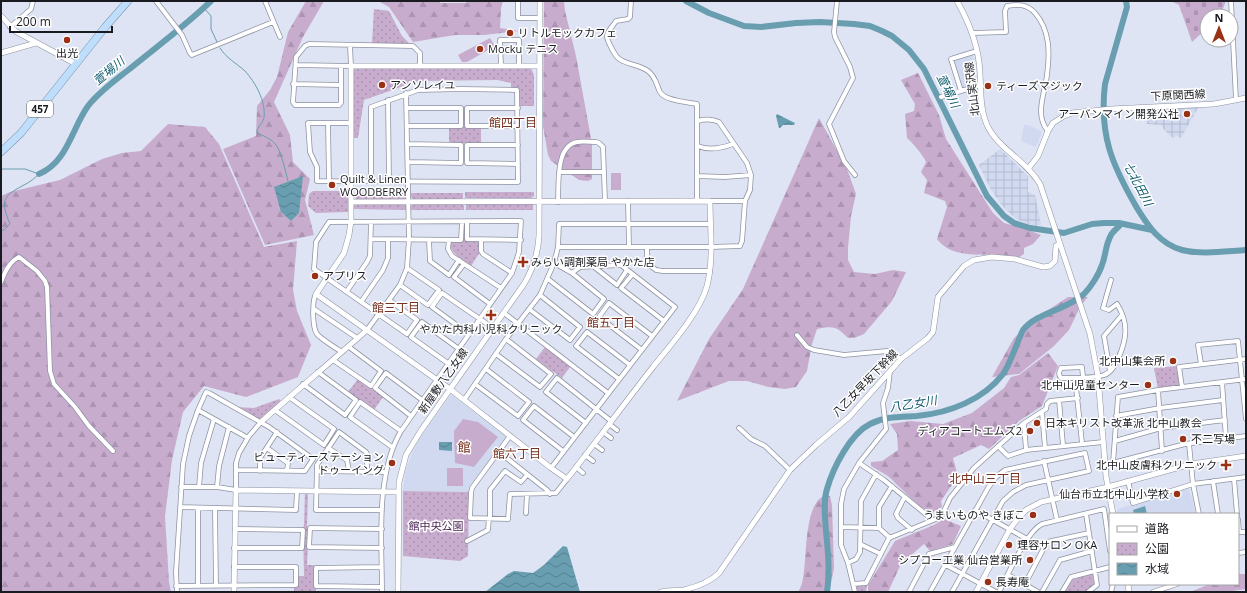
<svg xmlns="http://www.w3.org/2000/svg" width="1247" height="593" viewBox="0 0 1247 593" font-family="'Open Sans','Noto Sans JP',sans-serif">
<defs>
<pattern id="industrial-grid" width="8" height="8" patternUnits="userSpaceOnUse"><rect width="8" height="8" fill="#d0d9f0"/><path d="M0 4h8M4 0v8" fill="none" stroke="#b2bace"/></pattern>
<pattern id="forest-firs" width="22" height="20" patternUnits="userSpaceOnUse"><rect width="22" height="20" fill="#c8acce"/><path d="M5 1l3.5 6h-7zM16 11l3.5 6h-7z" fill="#ab93b1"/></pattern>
<pattern id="cemetery-stones" width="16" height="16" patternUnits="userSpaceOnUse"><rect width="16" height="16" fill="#c8acce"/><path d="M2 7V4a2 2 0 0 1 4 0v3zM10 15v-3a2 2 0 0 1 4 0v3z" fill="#ab93b1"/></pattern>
<pattern id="park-dots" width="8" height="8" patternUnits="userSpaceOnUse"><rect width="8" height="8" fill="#c8acce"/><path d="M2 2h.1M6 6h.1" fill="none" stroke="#ab93b1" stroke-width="1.8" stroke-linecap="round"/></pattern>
<pattern id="water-waves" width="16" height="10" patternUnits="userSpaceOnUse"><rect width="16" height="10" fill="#689eb0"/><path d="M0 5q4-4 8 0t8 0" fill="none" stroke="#55808f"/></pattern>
</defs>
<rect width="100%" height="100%" fill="#dee4f4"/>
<!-- built -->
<path fill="#d0d9f0" d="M973,54L976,85L961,90L952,60Z
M1024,125L1031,126L1042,132L1036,147L1021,141Z
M452,395L506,437V439L468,488L469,492L403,491L405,472L412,453L420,438L450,396Z
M1188,487L1193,502L1195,514H1118L1117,511L1118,509Z"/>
<!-- industrial -->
<path fill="url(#industrial-grid)" d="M1198,108L1181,138L1177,136L1173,138L1165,131L1161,125L1147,124L1145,109Z
M1000,149L1028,176V192L1035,195L1041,224L1037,226L1028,224L1015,218L1003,207L991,190L979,165Z"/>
<!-- green -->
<path fill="#c8acce" d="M490,38L495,46L467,62H462L458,55Z
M611,173H621V190H611Z
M463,419L478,422L498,437L474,467L455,463L454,431Z
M447,468H463V486H447Z"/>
<!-- forest -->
<path fill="url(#forest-firs)" d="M306,1H324L303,37L274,102L290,135L293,162L310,179L305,200L314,235L265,245L223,149L256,136L257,106L270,90L277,77L288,32Z
M378,1H440V3H466L469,1H503L501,8L500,28L519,31L484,35H455L413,42L389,7Z
M544,1H564L565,11L576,56L592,144V179L588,181L579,180L551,161L548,155L543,126Z
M918,73L939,115L946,139L993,213L1004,223L1026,229L1041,235L1033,244L1024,248V254L1018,258C1012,256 1006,255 999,255C979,254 951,258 937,239L947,207L945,201L924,193L927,180L921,172L926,162C924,156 911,141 907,138L905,114L914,111L915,104L901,80Z
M819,118L847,169L856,194L851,216L848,248V260L854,272L875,274L893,270L906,272L892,301L864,334L854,338H848C836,326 833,326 817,329L812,344L807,371L796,387L785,389L768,387L747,381H729L677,401L709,339L743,289Z
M168,124L205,127L219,144L264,247L297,241L293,290L297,311L311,345L298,377L246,397L204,386L183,412L172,460L165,516L169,582L171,592H1V196L10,192L60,180L102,159L122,153L141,151Z
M1068,297H1088L1081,305L1069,330L1054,346L1019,374L992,377L1014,338L1042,314Z
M1048,353L1058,366L1042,406L1019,421L989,449L981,445L953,458L958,476L941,501L942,507L932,513L919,506L888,476L871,466V462L882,461L898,450L897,434L890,424L910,421L943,424L972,413L1004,388L1011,377L1019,375Z
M825,495L830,496L832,505L834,568L829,592H798C800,589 801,586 802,583C808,563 802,505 825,495Z
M944,519L961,526L953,544L930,551L924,544L901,564L888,592H868V585L895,541L934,525Z
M1238,574H1246V589L1226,592H1190L1210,584H1238Z"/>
<!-- cemetery -->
<path fill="url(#cemetery-stones)" d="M1171,1H1226L1220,16H1207V28L1192,42L1179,5Z"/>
<!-- park -->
<path fill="url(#park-dots)" d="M374,9L389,11L402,36L411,45L372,44Z
M357,67L531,68L534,75V106H520L518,89L511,88V83L497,80L418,81L364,100L358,138H354V69Z
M462,107H465V128H481V143H449V128H462Z
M313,191H348V212L316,213L308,206L309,194Z
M465,192H534V196L531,198H465Z
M354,193H407V197L405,200L356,199L354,197Z
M411,193H463V197L461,199H413L411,197Z
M356,203H404L406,206V210L354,209V205Z
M467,203H533V210H466V205Z
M413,204H462L464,206V210H411V206Z
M463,225H466V241H480V252L471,266C462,259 450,254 450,242H462Z
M545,347L570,367L562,378L536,359Z
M1178,366L1180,384L1178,386L1158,389L1154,368Z
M358,379L383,397L374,410L348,392Z
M279,399L281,401L260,420L235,407L254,408Z
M305,491H308L307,527H309L307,565H314V587L316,588V592H294V587H297V576H304L303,527L304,526Z
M403,491L469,492L468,556L460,561L403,556Z
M1091,574L1093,575L1094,585L1085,592H1065L1072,580Z
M857,585H867L866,592H857Z"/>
<!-- water -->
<path fill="url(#water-waves)" d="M777,114L795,123L794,125H783L780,128H779L776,116Z
M303,176L299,213L291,221L281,212L274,187Z
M439,442H452V451L439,450Z
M1145,506L1147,514H1134L1133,510Z
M563,546L567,547L580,592H485L508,574L514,571L533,573L544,565Z"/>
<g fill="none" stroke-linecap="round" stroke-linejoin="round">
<!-- stream -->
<path stroke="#689eb0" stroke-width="1" d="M204,8L211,16V29L217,42
M220,48C226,58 236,63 245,71C255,82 266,101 264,117C264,121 259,126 257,130V133C264,136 272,139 276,145C281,151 286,173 288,181
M1,169H25L39,174C35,178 30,182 24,185C3,196 0,200 10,224L5,229L1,231"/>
<!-- river -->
<path stroke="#689eb0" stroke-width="6" d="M686,1L709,13L744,26L761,27L796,23L820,22L854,24L870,26L882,31L892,36L909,50L924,69L987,196L1004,216L1014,223L1030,228L1064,233L1092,224L1104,223H1119L1152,230
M1126,1L1127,7L1105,84C1099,135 1112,165 1137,208C1148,226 1160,244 1182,250C1201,255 1227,251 1246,250
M39,174C67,163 72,128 88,106C99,92 113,82 127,71C155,48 185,26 211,1
M827,592C830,572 828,551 826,531C825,518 823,502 827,489C833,468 850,434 870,424C885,416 900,417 917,416C949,413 983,400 1003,374C1010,365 1017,342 1023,330C1037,312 1067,310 1084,294C1091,287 1099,274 1102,265C1106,255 1105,246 1111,235C1113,231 1118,228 1121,224"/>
<!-- minor casing -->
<g stroke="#8e93a2" stroke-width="5.5">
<path id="minor" d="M156,1L182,35L190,53L192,55L273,22
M265,1L280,37
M518,1V18H540
M631,1L630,17L628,19L616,21C608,33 603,33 611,47C613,51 615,55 618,58C626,65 639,64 648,71C656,77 656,84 660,92C665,101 688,102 697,104V201
M837,1L834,32L835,37L850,67L853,78L829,124L844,161L855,175
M1231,1L1236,100
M10,27L31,9L33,1
M973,33L1006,32L1005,11L1007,6C1018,4 1027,4 1035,13C1050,30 1050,53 1047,75C1045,93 1034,115 1048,131
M296,65L351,66L350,46
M341,66V103L339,105H295L293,102L296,57L305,46L309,44L413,46L420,53V66
M501,66L500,40H519V66
M293,84L341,85
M961,91L951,59L977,51
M941,97L981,85
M388,100L389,181
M407,108H461V126H408
M518,108H467V126H518
M328,123L329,181
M350,123H308L310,152L317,167V181L518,182L517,90L462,89L418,90L371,107V181
M408,144L461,145V163L408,162
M518,145H467V163L518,164
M698,146C709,151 722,148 733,144
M559,172H604
M697,176L725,177L751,175
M628,201L629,247
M710,201H745
M558,202C559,185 555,146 577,142C583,141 590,142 596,142L599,143L603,147L605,201
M467,222V239L521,240
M371,239L461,240L462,222
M429,240L430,261L449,275L459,260
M449,240L448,249L452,256L501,288
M481,240V251L483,254L512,273
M558,247H711L740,246L742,241L745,201L750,190L751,175L747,163L719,122C712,119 705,119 698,121
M647,247V263L656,270L663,271H710
M464,264L454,277L490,304
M593,266L617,285L627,270
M632,275L621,288L664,321
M548,279L593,314L604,299L572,273L554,263
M1,282C5,272 9,262 19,257L37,271L45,281L47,287L50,371L54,384L75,407L89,426L113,451
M400,285L428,305L439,290L407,268
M347,291L367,262L370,256L371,222
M316,294C312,300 312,327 317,334C320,338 337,349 342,352
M361,302L383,270L388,258V239
M314,309L357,338
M529,309L570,340L580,327L540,295
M504,313L608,393
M367,330L400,285L407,268L409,239L406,93
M469,334L432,307L442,293L493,328
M797,335L807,347L814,350L844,355L887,351L901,359
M642,350L599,317L609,303L652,336
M496,354L540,387L551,374L506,339
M333,360L371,386L381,371L349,347
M449,364L411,337L422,322L459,349
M1201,364L1198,345L1238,341L1246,419
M1110,371L1104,336L1122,315
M1083,377L1082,367L1061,368C1059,372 1058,374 1061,378C1070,378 1096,378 1104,375C1111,373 1115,365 1118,359C1127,339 1129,323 1117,304L1109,310L1103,308L1111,280
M1075,378L1082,443
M619,379L576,346L587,332L630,365
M1246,379L1158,390L1118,397L1113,463L1185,444L1246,436
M1222,382L1226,439
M303,384L345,415L356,400L318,372
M475,384L518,416L529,402L486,369
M1182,387L1179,367L1246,359
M1158,390L1162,451
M464,400L506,339L540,295L554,263L558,247L559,224H710
M1059,400L1063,445
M198,410L248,438
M275,410L324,445L334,429L289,397
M1042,412L1045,448
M411,416L375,388L386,373L422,400
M1116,416L1160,408L1223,400
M586,423L546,392L557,378L611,421
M1024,423L1026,450
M609,424L617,430
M739,428L751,439L765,446L790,470
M603,432L611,438
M510,436L472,488L471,493L470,518L508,519L510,494L556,493L567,479
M1115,441L1161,428L1225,420
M594,444L602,450
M1189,444L1193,484L1199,514
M998,446L1008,456L1026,450L1103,442
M392,447L350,417L360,402L401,431
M267,448L288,463L287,471
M328,448L347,460L349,471
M563,451L523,420L534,406L574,437
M499,452L547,490L550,494
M585,455L593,461
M1044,461L1057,520
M859,463L884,480L933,520
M576,467L583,473
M551,468L675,307L621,265L580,267L572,273
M260,471V458L277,432
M317,471L385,472
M367,471V454L366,452L339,432L317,465L316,510H382
M1234,479L1237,514
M1128,481L1133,503L1193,484L1246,477
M1213,481L1218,514
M181,487H217L236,490V463L239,453L249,436L261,422
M199,487L201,463L214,419
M217,487L219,466L229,427
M904,498L896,514L898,518L912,530
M180,507L296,510L297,491
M215,508L216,586
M975,510L1027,539
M526,513L527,494
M1086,514L1097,585L1088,592
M490,518V490L505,471L521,482L527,475
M1238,519L1239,532
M841,527L879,528L890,538
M879,528V507L892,486
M382,529L310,528L309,547L382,548
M1238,532H1246
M467,541L488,530L489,518
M860,544L881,554
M234,548H302L303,530L235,529
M1238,553L1246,552
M848,563L856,559L860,552L861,501L876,474
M946,565L996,592
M381,567L316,568V586L382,587
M1008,575L1038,592
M853,584L866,583L889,538L936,519L943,513L950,498L974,468L1024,423L1046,409L1047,404L1050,401L1078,398
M1025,584L1047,542L1089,533
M176,586L296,585V567H234
M198,586V508
M177,592L176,572L183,464L189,436L198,410L206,392L209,393L269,427L313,459L305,471L237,470
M382,592C382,542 375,475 401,431L512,273L519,252L521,221L329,222L316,242L314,269L407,334L417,320L389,300
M855,592L848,563L841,545V504L844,489L859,463L886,429L883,403L888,388L890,371
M909,592L929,554L955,547
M930,592L988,488L996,477L1005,470L1085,453L1089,471L1026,485L1013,492L1003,501L952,592
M999,592C1008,575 1026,532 1042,524L1104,509L1110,551
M1042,592L1060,560L1092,551
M1062,592L1071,577L1110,567
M1111,592L1113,584
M1153,592L1177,584"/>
</g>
<!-- tertiary casing -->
<g stroke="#8e93a2" stroke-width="6">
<path id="tertiary" d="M957,1C970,24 979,47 980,73C981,91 980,109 987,125C998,149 1026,160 1040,184L1090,334L1098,376L1106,476L1113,514
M1,16L15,31L76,64
M1,53L36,43
M1028,169L1038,156L1048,131L1053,123L1064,116L1072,113L1111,109L1214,104L1246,98
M351,202L710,201C710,229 714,259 707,286C700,312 670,346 653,367C624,404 596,442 567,479L551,468L450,389L316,294L344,253L349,235L351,221V66H540
M261,422C296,391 332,361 367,330
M1128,584L1129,592
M234,592L236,490L399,492
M398,592L399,482L406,455L420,432L524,284C533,269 538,254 539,236L540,1
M661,592C669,590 677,591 684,590C696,587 710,582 719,573L790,470L816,445L849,417L901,359L928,338L933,332L938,297L964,266L974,260L992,257L1015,259L1043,267L1050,266L1055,261L1056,246L1060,243
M976,592L1010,529L1019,517L1026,510L1041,502L1108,487L1191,464L1246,456"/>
</g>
<!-- trunk casing -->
<g stroke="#7995ae" stroke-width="8">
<path id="trunk" d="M1,152L21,133L106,26L128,1"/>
</g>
<!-- minor -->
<use href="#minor" stroke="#fff" stroke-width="4"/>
<!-- tertiary -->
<use href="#tertiary" stroke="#fff" stroke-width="5"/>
<!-- trunk -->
<use href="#trunk" stroke="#bedefb" stroke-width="7"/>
</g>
<!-- markers -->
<g fill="#993116" stroke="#fff" stroke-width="1.5">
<circle cx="510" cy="33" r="4"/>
<circle cx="67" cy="40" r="4"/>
<circle cx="480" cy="49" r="4"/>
<circle cx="382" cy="85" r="4"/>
<circle cx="988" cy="86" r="4"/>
<circle cx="1187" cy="114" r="4"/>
<circle cx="332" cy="185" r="4"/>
<path d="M521 256h4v4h4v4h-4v4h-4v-4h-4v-4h4z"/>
<circle cx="315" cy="276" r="4"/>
<path d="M489 309h4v4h4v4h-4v4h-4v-4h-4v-4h4z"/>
<circle cx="1173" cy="361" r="4"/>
<circle cx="1148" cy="385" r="4"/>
<circle cx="1037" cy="423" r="4"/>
<circle cx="1030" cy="431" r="4"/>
<circle cx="1183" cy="439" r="4"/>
<circle cx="392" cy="463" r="4"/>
<path d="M1224 459h4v4h4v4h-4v4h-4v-4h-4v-4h4z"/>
<circle cx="1177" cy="494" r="4"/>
<circle cx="1033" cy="515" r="4"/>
<circle cx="1009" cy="545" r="4"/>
<circle cx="1030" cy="560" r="4"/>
<circle cx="988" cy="582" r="4"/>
</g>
<g text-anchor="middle" stroke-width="3" stroke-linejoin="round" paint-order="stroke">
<!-- shield labels -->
<rect fill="#fff" stroke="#5e5f63" stroke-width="1" x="27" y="101" width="26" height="16" rx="3"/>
<g font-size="10" font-weight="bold" fill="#191b20">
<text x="40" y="113">457</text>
</g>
<!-- poi labels -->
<g font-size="11" fill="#191b20" stroke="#fff" text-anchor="start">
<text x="518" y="37">リトルモックカフェ</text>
<text x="488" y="53">Mocku テニス</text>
<text x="67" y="57" text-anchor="middle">出光</text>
<text x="390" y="89">アンソレイユ</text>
<text x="996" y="90">ティーズマジック</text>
<text x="1179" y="118" text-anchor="end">アーバンマイン開発公社</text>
<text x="340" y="183">Quilt &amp; Linen<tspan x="340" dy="13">WOODBERRY</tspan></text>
<text x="531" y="266">みらい調剤薬局 やかた店</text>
<text x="323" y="280">アプリス</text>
<text x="491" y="333" text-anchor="middle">やかた内科小児科クリニック</text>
<text x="1165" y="365" text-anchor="end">北中山集会所</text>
<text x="1140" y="389" text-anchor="end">北中山児童センター</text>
<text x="1045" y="427">日本キリスト改革派 北中山教会</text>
<text x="1022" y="435" text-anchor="end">ディアコートエムズ2</text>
<text x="1191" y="443">不二写場</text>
<text x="384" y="461" text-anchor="end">ビューティーステーション<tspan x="384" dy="13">ドゥーイング</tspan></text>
<text x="1217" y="469" text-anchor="end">北中山皮膚科クリニック</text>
<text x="1169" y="498" text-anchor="end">仙台市立北中山小学校</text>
<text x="1025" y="519" text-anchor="end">うまいものや きぼこ</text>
<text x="1017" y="549">理容サロン OKA</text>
<text x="1022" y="564" text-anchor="end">シプコー工業 仙台営業所</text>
<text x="996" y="586">長寿庵</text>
</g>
<!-- street labels -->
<g font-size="11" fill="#191b20" stroke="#fff">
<text transform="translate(972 89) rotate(-97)" y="4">北山実沢線</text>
<text transform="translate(1178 95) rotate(-3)" y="4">下原関西線</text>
<text transform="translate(443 381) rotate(-55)" y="4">新屋敷八乙女線</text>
<text transform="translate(865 383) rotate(-46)" y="4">八乙女早坂下幹線</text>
</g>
<!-- park labels -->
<g font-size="11" fill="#4f2758" stroke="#fff">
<text x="436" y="530">館中央公園</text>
</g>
<!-- water labels -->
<g font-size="12" font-style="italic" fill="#0d596c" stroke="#fff">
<text transform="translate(109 71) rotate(-40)" y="4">萱場川</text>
<text transform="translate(948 91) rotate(64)" y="4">萱場川</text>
<text transform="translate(1138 184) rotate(62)" y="4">七北田川</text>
<text transform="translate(913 404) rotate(-9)" y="4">八乙女川</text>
</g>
<!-- neighbourhood labels -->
<g font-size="12" fill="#763222" stroke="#fff">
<text x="513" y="127">館四丁目</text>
<text x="396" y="312">館三丁目</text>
<text x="611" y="327">館五丁目</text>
<text x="517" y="458">館六丁目</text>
<text x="985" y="483">北中山三丁目</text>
</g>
<!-- quarter labels -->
<g font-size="13" fill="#763222" stroke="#fff">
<text x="464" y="452">館</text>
</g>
</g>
<!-- border -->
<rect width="1247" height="593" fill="none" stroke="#191b20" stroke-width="4"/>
<!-- legend -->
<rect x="1109" y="513" width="130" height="72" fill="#ffffff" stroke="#a3a4a6"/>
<rect x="1117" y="526" width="20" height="6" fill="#ffffff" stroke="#a3a4a6"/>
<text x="1145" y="533" font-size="12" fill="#191b20">道路</text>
<rect x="1117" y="543" width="20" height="12" fill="url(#park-dots)" stroke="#a3a4a6"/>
<text x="1145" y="553" font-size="12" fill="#191b20">公園</text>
<rect x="1117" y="563" width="20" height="12" fill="url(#water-waves)" stroke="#a3a4a6"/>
<text x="1145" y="573" font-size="12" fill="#191b20">水域</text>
<!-- north arrow -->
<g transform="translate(1219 28)"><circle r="19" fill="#ffffff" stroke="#a3a4a6"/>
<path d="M0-3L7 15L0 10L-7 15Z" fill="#993116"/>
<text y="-6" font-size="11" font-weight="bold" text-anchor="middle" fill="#191b20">N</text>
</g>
<!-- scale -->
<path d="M10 26v6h102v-6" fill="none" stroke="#191b20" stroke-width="2"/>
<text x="16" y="26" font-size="12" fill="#191b20" stroke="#ffffff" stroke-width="3" paint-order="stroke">200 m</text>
</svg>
